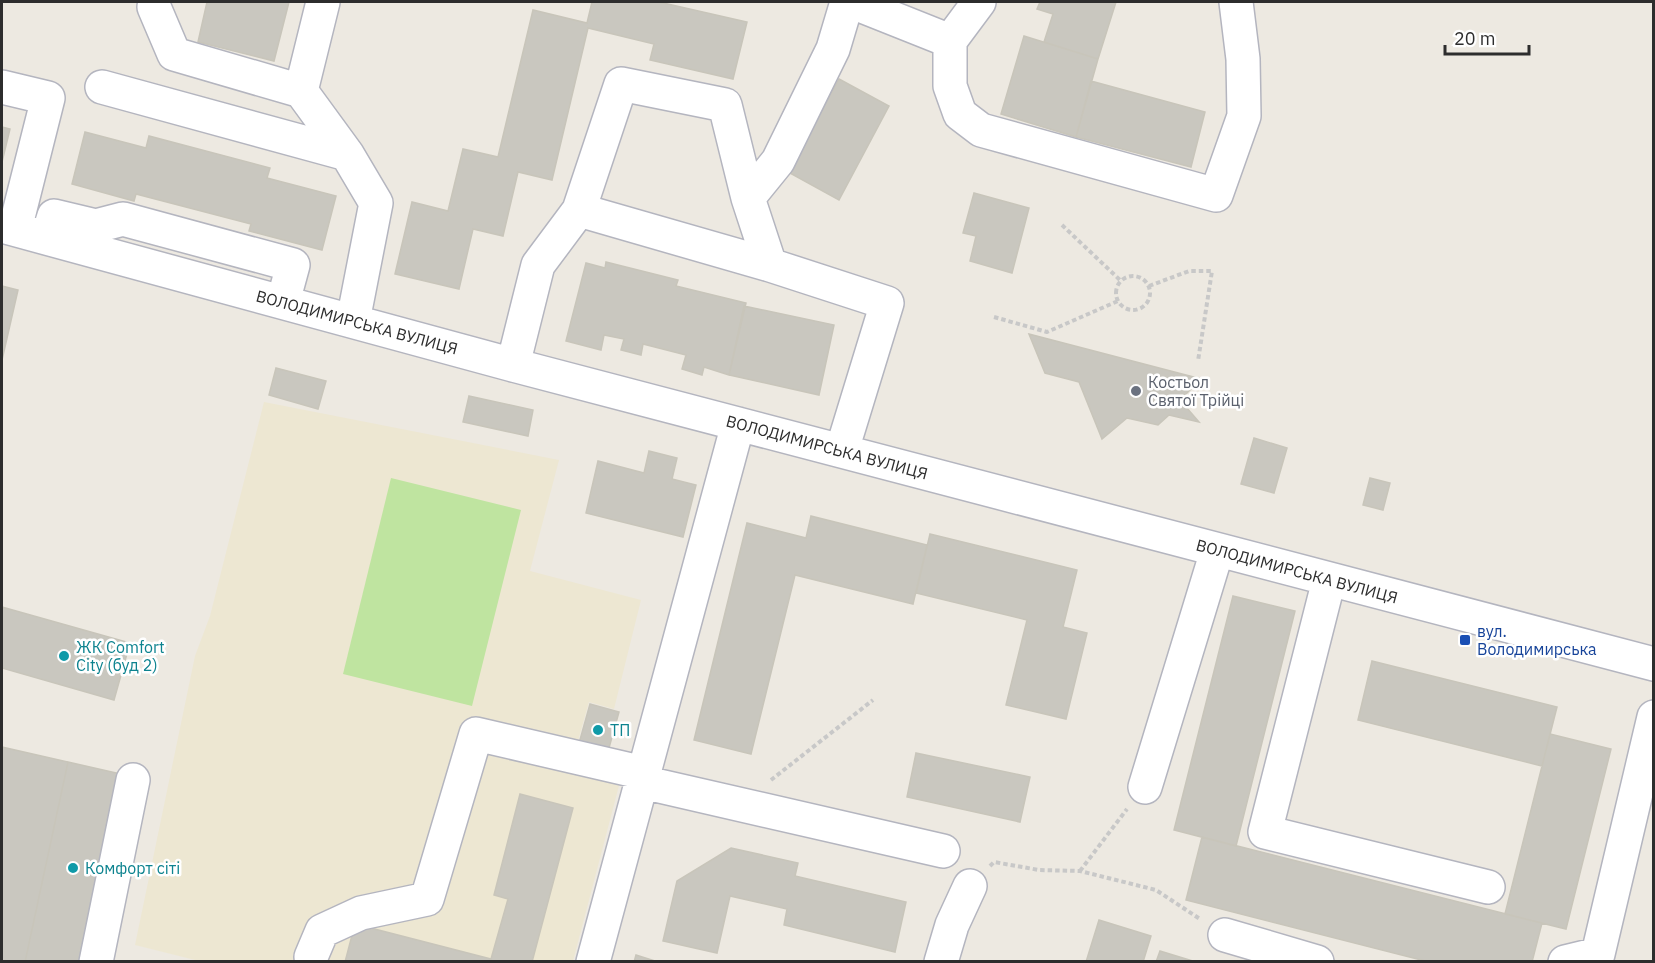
<svg xmlns="http://www.w3.org/2000/svg" width="1655" height="963" viewBox="0 0 1655 963" font-family="'IBM Plex Sans',sans-serif">
<rect width="100%" height="100%" fill="#ede9e1"/>
<!-- education -->
<path fill="#ede7d2" d="M264,402L559,460L530,571L641,600L614,709L589,702L576,748L621,778L573,961L203,962L135,945L195,656L210,616Z"/>
<!-- pitch -->
<path fill="#bfe4a0" d="M391,478L521,510L472,706L343,674Z"/>
<!-- building -->
<path fill="#c9c7bf" stroke="#c8c5ba" stroke-width="1.5" d="M207,2H289L274,61L198,42Z
M592,2H659L747,22L733,79L650,60L654,44L588,28L552,180L518,172L503,236L473,229L459,289L395,274L412,202L448,211L463,149L498,157L533,10L587,23Z
M1040,2H1116L1098,59L1044,42L1053,14L1037,9Z
M1024,36L1098,59L1076,137L1001,114Z
M839,79L889,106L839,200L788,172Z
M1091,81L1205,112L1191,167L1076,137Z
M2,127L10,129L2,162Z
M85,132L146,148L149,136L270,168L267,178L336,196L322,250L249,231L251,224L136,194L134,201L72,184Z
M974,193L1029,208L1012,273L970,261L976,236L963,233Z
M606,262L678,280L676,286L746,303L729,375L704,367L702,375L682,369L686,355L643,344L641,355L621,350L624,339L604,335L601,350L566,341L586,263L605,268Z
M2,286L18,290L2,360Z
M744,306L834,325L819,395L729,375Z
M1029,334L1201,379L1180,400L1199,422L1169,415L1158,425L1127,418L1102,439L1079,382L1045,373Z
M276,368L326,381L318,409L269,395Z
M469,396L533,410L528,436L463,422Z
M1254,438L1287,448L1274,493L1241,484Z
M649,451L677,458L672,479L696,485L683,537L586,513L598,461L644,473Z
M1370,478L1390,483L1383,510L1363,505Z
M811,516L927,545L913,604L795,575L751,754L694,740L747,523L806,538Z
M930,534L1077,570L1063,627L1087,633L1066,719L1006,705L1027,620L916,593Z
M1233,596L1295,611L1236,846L1174,830Z
M2,607L130,643L114,700L2,668Z
M1372,661L1557,707L1542,766L1358,720Z
M590,704L619,712L607,755L578,747Z
M1550,734L1611,749L1566,929L1505,914Z
M2,747L68,762L25,962H2Z
M916,753L1030,777L1020,822L907,797Z
M68,762L121,774L82,962H25Z
M68,762L121,774L82,962H25Z
M520,794L573,808L532,962H345L355,924L491,959L508,899L494,895Z
M1202,837L1542,923L1532,962H1429L1186,900Z
M731,848L798,863L795,876L906,902L895,952L784,925L787,909L730,896L717,953L663,941L677,881Z
M1099,920L1151,936L1143,962H1086Z
M1160,951L1196,962H1156Z
M636,955L658,962H634Z"/>
<g fill="none" stroke-linecap="round" stroke-linejoin="round">
<!-- minor casing -->
<g stroke="#b4b5bf" stroke-width="36">
<path id="minor" d="M323,2L301,91L347,154L376,203L353,321
M852,2L950,41
M154,7L174,54L301,91
M950,41V86L960,114L981,130L1216,195L1244,116L1243,59L1236,2
M950,41L979,2
M2,87L48,98L15,229
M102,87L347,154
M748,198L778,161L833,49L847,2
M579,210L770,265
M2,226L513,365L1654,664
M47,238L54,216L96,226L123,219L293,265L283,302
M513,365L538,265L579,210L621,84L725,105L748,198L770,265L887,303L842,450
M1329,580L1265,832L1488,887
M642,782L943,851
M1145,787L1217,551
M1225,935L1317,962
M311,957L322,931L361,913L427,899L476,734L644,773
M96,962L133,780
M593,962L738,424
M941,962L952,925L970,886
M1565,962L1598,954L1654,717"/>
</g>
<!-- path -->
<path stroke="#c8c8c8" stroke-width="4" stroke-dasharray="4.5 3" stroke-linecap="butt" d="M1062,225L1121,281
M1116 293a17 17 0 1 1 34 0a17 17 0 1 1-34 0Z
M1149,286L1189,271H1212L1198,361
M994,317L1047,332L1118,301
M771,780L873,700
M990,866L994,862L1039,870L1080,871L1156,890L1200,919
M1080,871L1127,809"/>
<!-- minor -->
<use href="#minor" stroke="#fff" stroke-width="33"/>
</g>
<!-- markers -->
<circle fill="#6b7280" stroke="#fff" stroke-width="2" cx="1136" cy="391" r="6"/>
<rect fill="#1a4fb4" stroke="#fff" stroke-width="2" x="1459" y="634" width="12" height="12" rx="3"/>
<g fill="#0f9aa8" stroke="#fff" stroke-width="2">
<circle cx="64" cy="656" r="6"/>
<circle cx="598" cy="730" r="6"/>
<circle cx="73" cy="868" r="6"/>
</g>
<g text-anchor="middle" stroke-width="5" stroke-linejoin="round" paint-order="stroke">
<!-- street labels -->
<g font-size="16" fill="#2d2d2d" stroke="#fff">
<text transform="translate(357 322) rotate(15)" y="6">ВОЛОДИМИРСЬКА ВУЛИЦЯ</text>
<text transform="translate(827 447) rotate(15)" y="6">ВОЛОДИМИРСЬКА ВУЛИЦЯ</text>
<text transform="translate(1297 571) rotate(15)" y="6">ВОЛОДИМИРСЬКА ВУЛИЦЯ</text>
</g>
<!-- worship labels -->
<g font-size="16" fill="#5b616d" stroke="#fff" text-anchor="start">
<text x="1148" y="388">Костьол<tspan x="1148" dy="18">Святої Трійці</tspan></text>
</g>
<!-- transit labels -->
<g font-size="16" fill="#164399" stroke="#fff" text-anchor="start">
<text x="1477" y="637">вул.<tspan x="1477" dy="18">Володимирська</tspan></text>
</g>
<!-- culture labels -->
<g font-size="16" fill="#0d838f" stroke="#fff" text-anchor="start">
<text x="76" y="653">ЖК Comfort<tspan x="76" dy="18">City (буд 2)</tspan></text>
<text x="610" y="736">ТП</text>
<text x="85" y="874">Комфорт сіті</text>
</g>
</g>
<!-- border -->
<rect width="1655" height="963" fill="none" stroke="#2d2d2d" stroke-width="6"/>
<!-- scale -->
<path d="M1445 45v9h84v-9" fill="none" stroke="#2d2d2d" stroke-width="3"/>
<text x="1454" y="45" font-size="18" fill="#2d2d2d" stroke="#ffffff" stroke-width="4.5" paint-order="stroke">20 m</text>
</svg>
